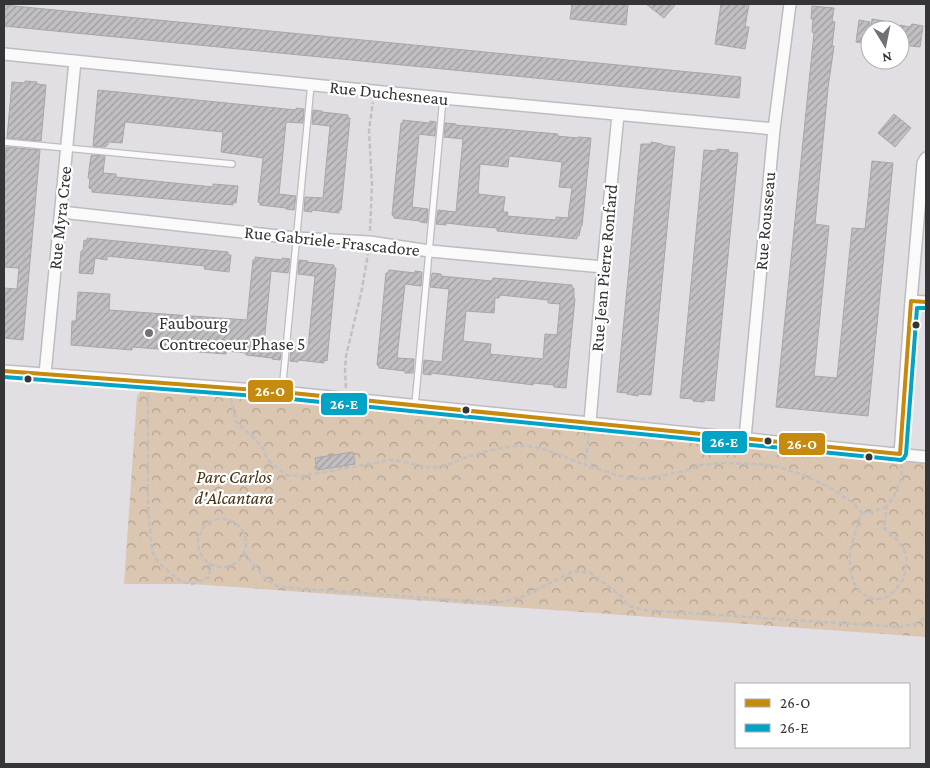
<svg xmlns="http://www.w3.org/2000/svg" width="930" height="768" viewBox="0 0 930 768" font-family="'Crimson Pro',serif">
<defs>
<pattern id="park-crowns" width="20" height="18" patternUnits="userSpaceOnUse" patternTransform="scale(1.25)"><rect width="20" height="18" fill="#dbc6b1"/><path d="M2 6a3 3 0 1 1 6 0M12 15a3 3 0 1 1 6 0" fill="none" stroke="#b2a291"/></pattern>
<pattern id="building-hatch" width="6" height="6" patternUnits="userSpaceOnUse" patternTransform="scale(1.25)"><rect width="6" height="6" fill="#c1bfc2"/><path d="M-1 1l2-2M0 6l6-6M5 7l2-2" fill="none" stroke="#9e9c9e"/></pattern>
</defs>
<rect width="100%" height="100%" fill="#e2dfe4"/>
<!-- park -->
<path fill="url(#park-crowns)" d="M148,382L926,462V637L192,584H124L137,396Z"/>
<!-- building -->
<path fill="url(#building-hatch)" stroke="#a9a6aa" fill-rule="evenodd" d="M572,4H628L626,25L570,19Z
M646,4H676L664,18Z
M721,4H749L745,27H749L745,49L715,44Z
M4,5L741,77L739,98L4,26Z
M812,6L834,8L832,21L835,22L832,46H834L828,88L815,224L829,226L814,376L837,378L852,228L865,229L872,161L893,163L868,416L776,407L814,33L812,32L813,19H811Z
M872,19L885,21L884,30H871Z
M859,20L870,22V44L856,42Z
M912,24L923,26L920,47L900,45V25L910,27Z
M25,81L37,82V84L46,85L41,141L7,138L12,82L25,83Z
M98,90L296,110V108L304,109L303,123L286,122L279,194L296,196L294,210L286,209V208L260,205V203L258,202L263,158L221,152L223,132L125,122L122,143L108,142V145H106V147L93,146Z
M313,110L322,111V112L348,115V118H350L341,210H339V213L312,210V212L304,211L305,197L323,198L330,126L312,124Z
M894,114L911,128L895,147L878,133Z
M403,120L429,123L430,121L436,122L435,136L419,134L412,207L428,209L427,223L420,222V221L394,218V216L392,215L401,123H403Z
M445,123L456,124V125L558,134L557,136L578,138V137L591,138L582,226H581L579,236H577V239L497,231V228L472,226L446,223V225L436,224L438,210L456,212L463,139L444,137ZM509,156L562,162L559,187L572,188L568,218L556,217V220L507,216L508,212H503L505,197L478,194L480,164L508,167Z
M651,142L662,144V145L675,147L651,395L638,394V396L627,394V393L617,392L641,144H651Z
M6,147L40,150L23,340L4,338V288L17,289L19,268L4,267V175Z
M717,149L729,150L728,152L738,153L714,401L705,400L704,402L693,401V399L680,398L704,150L717,151Z
M92,155L105,156L103,173L116,174V177L213,187V184L238,186L236,203L233,202V205L92,192V189L89,188L90,178H88L91,156Z
M87,238L228,252V255H231L229,272L204,269L205,266L107,256V260L95,258L93,274L79,273L81,251H83L84,240L87,241Z
M255,257L282,260V258L290,259L288,273L271,271L264,344L282,346L280,360L272,359V358L246,355V353L226,351V354L132,347V350L71,345L72,321H76L78,292L110,294L109,310L247,320L253,260H255Z
M299,260L308,261L307,262L334,265V268H336L327,361L324,360V363L298,360V362L290,361L291,347L308,348L315,276L298,274Z
M389,270L415,273V271L422,272L421,286L405,284L397,358L414,359L413,373H405V371L379,368V366L377,365L386,273H388Z
M432,273L441,274V276L492,281L493,278L572,285V288H574V299H575L566,388L554,387V385L533,383V385L526,384L431,373V375L423,374L424,360L442,362L449,289L430,287ZM500,295L548,300V303L560,304L557,335L545,334L543,359L490,354L491,344L463,341L466,311L494,313L495,298H499Z
M353,452L355,464L317,470L315,458Z"/>
<g fill="none" stroke-linecap="round" stroke-linejoin="round">
<!-- service casing -->
<g stroke="#bfbcc0" stroke-width="8">
<path id="service" d="M4,142L232,164
M282,392L311,84
M415,405L443,98"/>
</g>
<!-- minor casing -->
<g stroke="#bfbcc0" stroke-width="14">
<path id="minor" d="M4,54L443,98L774,129
M61,212L296,238L369,242L430,251L603,267
M911,301L926,302
M4,371L282,392L926,457
M45,374L75,61
M590,422L603,267L618,115
M745,438L774,129L790,4
M900,454L911,301L923,163L926,158"/>
</g>
<!-- path -->
<path stroke="#c1c1c2" stroke-width="2.5" stroke-dasharray="5 2.5" stroke-linecap="butt" d="M370,231L372,186L369,130L373,102
M346,388L345,371L346,356L361,294L368,254
M148,394V505L152,551L158,562L180,581L192,584L209,577L210,563
M231,398L236,422L255,439L262,447L268,460L286,475L302,476L392,460C407,461 422,469 437,467C450,466 461,458 473,455C490,450 509,445 527,446C547,448 567,458 585,465
M589,433L585,465L627,478L646,479L684,471L702,465L722,463L759,464L779,467L803,475L827,486L852,502L863,514
M887,506C877,512 870,511 860,515C858,529 850,542 850,556C849,564 851,576 854,583C864,600 881,605 895,590C902,583 905,576 906,566C907,560 906,553 903,548C898,540 891,534 884,528L887,506L894,496L902,477L901,465
M198 543a24 24 0 1 1 48 0a24 24 0 1 1-48 0Z
M244,552C254,565 264,580 279,587L480,602H502L524,596L574,571L591,573L621,596L629,606L645,610L899,627L915,624L926,617"/>
<!-- service -->
<use href="#service" stroke="#fbfafb" stroke-width="5.5"/>
<!-- minor -->
<use href="#minor" stroke="#fbfafb" stroke-width="11"/>
<!-- bus-1 casing -->
<g stroke="#fff" stroke-width="8">
<path id="bus-1" d="M4,371L282,392L900,454L911,301L926,302"/>
</g>
<!-- bus-2 casing -->
<g stroke="#fff" stroke-width="8">
<path id="bus-2" d="M4,377L281,398L901,460L904,458L906,454L917,308H926"/>
</g>
<!-- bus-1 -->
<use href="#bus-1" stroke="#c68a0e" stroke-width="4"/>
<!-- bus-2 -->
<use href="#bus-2" stroke="#03a3c6" stroke-width="4"/>
</g>
<!-- markers -->
<g fill="#353437" stroke="#fff" stroke-width="2">
<circle cx="916" cy="325" r="4.5"/>
<circle cx="28" cy="379" r="4.5"/>
<circle cx="466" cy="410" r="4.5"/>
<circle cx="768" cy="441" r="4.5"/>
<circle cx="869" cy="457" r="4.5"/>
</g>
<circle fill="#727074" stroke="#fff" stroke-width="2" cx="149" cy="333" r="5"/>
<g text-anchor="middle" stroke-width="4.5" stroke-linejoin="round" paint-order="stroke">
<!-- street labels -->
<g font-size="18" fill="#353437" stroke="#fff">
<text transform="translate(389 93) rotate(6)" y="6">Rue Duchesneau</text>
<text transform="translate(60 218) rotate(-84)" y="6">Rue Myra Cree</text>
<text transform="translate(765 221) rotate(-85)" y="6">Rue Rousseau</text>
<text transform="translate(332 241) rotate(6)" y="6">Rue Gabriele-Frascadore</text>
<text transform="translate(604 268) rotate(-85)" y="6">Rue Jean Pierre Ronfard</text>
</g>
<!-- poi labels -->
<g font-size="18" fill="#353437" stroke="#fff" text-anchor="start">
<text x="159" y="329">Faubourg<tspan x="159" dy="21">Contrecoeur Phase 5</tspan></text>
</g>
<!-- park labels -->
<g font-size="18" font-style="italic" fill="#463114" stroke="#fff">
<text x="234" y="483">Parc Carlos<tspan x="234" dy="21">d'Alcantara</tspan></text>
</g>
</g>
<g stroke="#fff" stroke-width="2">
<rect x="247" y="379" width="47" height="24" rx="5" fill="#c68a0e"/>
<rect x="320" y="392" width="48" height="24" rx="5" fill="#03a3c6"/>
<rect x="701" y="430" width="47" height="24" rx="5" fill="#03a3c6"/>
<rect x="778" y="432" width="48" height="24" rx="5" fill="#c68a0e"/>
</g>
<g font-size="14" text-anchor="middle" font-weight="bold" fill="#fff">
<text x="270" y="396">26-O</text>
<text x="344" y="409">26-E</text>
<text x="724" y="447">26-E</text>
<text x="802" y="449">26-O</text>
</g>
<!-- border -->
<rect width="930" height="768" fill="none" stroke="#353437" stroke-width="10"/>
<!-- legend -->
<rect x="735" y="683" width="175" height="65" fill="#ffffff" stroke="#aeaeaf"/>
<rect x="745" y="699" width="25" height="8" fill="#c68a0e" stroke="#aeaeaf"/>
<text x="780" y="708" font-size="15" fill="#353437">26-O</text>
<rect x="745" y="724" width="25" height="8" fill="#03a3c6" stroke="#aeaeaf"/>
<text x="780" y="733" font-size="15" fill="#353437">26-E</text>
<!-- north arrow -->
<g transform="translate(885 45) rotate(170)"><circle r="24" fill="#ffffff" stroke="#aeaeaf"/>
<path d="M0-4L9 19L0 12L-9 19Z" fill="#727074"/>
<text y="-8" font-size="14" font-weight="bold" text-anchor="middle" fill="#353437">N</text>
</g>
</svg>
